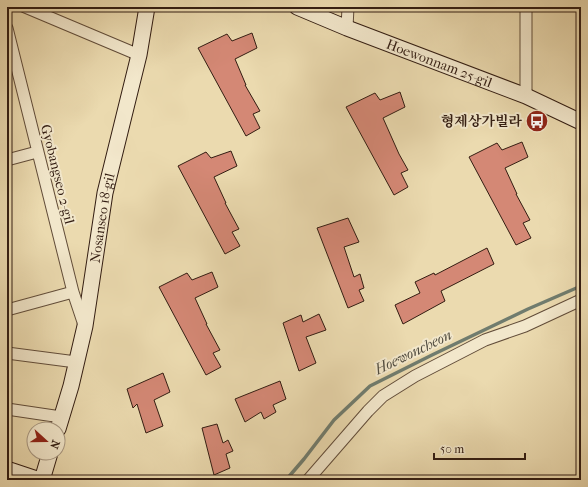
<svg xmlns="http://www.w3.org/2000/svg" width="588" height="487" viewBox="0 0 588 487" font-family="'IM FELL French Canon','Noto Serif KR',serif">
<rect width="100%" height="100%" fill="#ebdaaf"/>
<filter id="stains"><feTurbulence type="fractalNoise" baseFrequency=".005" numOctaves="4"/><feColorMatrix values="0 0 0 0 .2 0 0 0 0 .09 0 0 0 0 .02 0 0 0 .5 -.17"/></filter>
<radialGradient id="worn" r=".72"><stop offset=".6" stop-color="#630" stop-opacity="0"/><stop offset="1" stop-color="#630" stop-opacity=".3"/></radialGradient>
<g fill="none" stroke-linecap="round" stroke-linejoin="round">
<!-- stream -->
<path stroke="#707c6e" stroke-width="3.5" d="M286,480L304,459L334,420L370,386L432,355L528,309L581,286"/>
</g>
<!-- building -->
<path fill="#d48875" stroke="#331d12" d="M252,33L257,48L235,59L246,85H245L260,111L253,114L260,128L246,136L198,48L227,34L232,41Z
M400,92L405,107L383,118L399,154L408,170L401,173L408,187L394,195L346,107L375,93L380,100Z
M522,142L528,157L505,168L517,194H516L530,220L523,223L531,238L516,245L469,157L497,143L502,150Z
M231,151L237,166L214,177L226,203H225L239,229L232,232L240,246L225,254L178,166L206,152L211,158Z
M348,218L359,242L344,247L354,277L360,274L364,288L359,290L364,301L348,308L317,228Z
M487,248L494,264L441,291L445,301L403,324L395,305L420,293L415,282L434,273L435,275Z
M212,272L218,287L195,298L207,324H206L220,350L213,353L221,367L206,375L159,287L187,273L192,280Z
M319,314L326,330L306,337L316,363L299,371L283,323L301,315L303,322Z
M163,373L170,392L154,400L163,426L146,433L137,404L133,408L127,389Z
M280,381L286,399L273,405L276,412L264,419L261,412L245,422L235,399Z
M217,424L223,443L228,440L233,451L226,454L230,468L214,475L202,428Z"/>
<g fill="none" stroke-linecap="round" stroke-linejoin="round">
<!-- minor casing -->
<g stroke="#614c39" stroke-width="13">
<path id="minor" d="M25,7L139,55
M7,28L73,292L84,325
M347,28L348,7
M526,96V7
M7,160L37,152
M7,310L73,292
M7,353L76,362
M7,409L61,417
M308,480L368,411L383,396L415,376L485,340L525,326L581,300"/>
</g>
<!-- secondary casing -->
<g stroke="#331d12" stroke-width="17">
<g id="secondary">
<path id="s1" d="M297,7L347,28L526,96L581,122"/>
<path id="s2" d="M58,429L71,386L85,326L105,193L139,55L147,7"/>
<path d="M7,469L40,480"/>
<path d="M42,480L50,453"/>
</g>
</g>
<!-- minor -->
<use href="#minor" stroke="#f2e7cb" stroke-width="11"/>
<!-- secondary -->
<use href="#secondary" stroke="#f2e7cb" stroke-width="15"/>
</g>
<!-- icons -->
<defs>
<g id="bus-disc" transform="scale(1.15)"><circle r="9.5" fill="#8f2418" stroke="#f2e7cb"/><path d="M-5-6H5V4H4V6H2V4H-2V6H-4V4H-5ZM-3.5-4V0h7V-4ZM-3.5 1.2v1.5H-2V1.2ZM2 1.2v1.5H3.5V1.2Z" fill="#fff"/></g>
</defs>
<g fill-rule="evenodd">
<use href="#bus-disc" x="537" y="121"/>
</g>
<g text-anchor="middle" stroke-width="4" stroke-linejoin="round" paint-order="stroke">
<!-- street labels -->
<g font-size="14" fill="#331d12" stroke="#f2e7cb">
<text dy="5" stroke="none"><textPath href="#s1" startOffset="153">Hoewonnam 25-gil</textPath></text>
<text transform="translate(58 174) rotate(76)" y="5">Gyobangseo 2-gil</text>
<text dy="5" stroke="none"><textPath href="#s2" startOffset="216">Nosanseo 18-gil</textPath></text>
</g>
<!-- poi labels -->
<g font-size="14" font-weight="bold" fill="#331d12" stroke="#f2e7cb" text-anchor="end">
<text x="522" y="126">형제상가빌라</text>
</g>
<!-- water labels -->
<g font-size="15" font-style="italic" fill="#514c40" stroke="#f2e7cb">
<text transform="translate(413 352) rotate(-26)" y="5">Hoewoncheon</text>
</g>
</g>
<!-- margin -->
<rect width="588" height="487" fill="none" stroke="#ebdaaf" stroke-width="24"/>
<rect x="8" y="8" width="572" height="471" fill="none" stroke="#331d12" stroke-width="2"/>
<rect x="12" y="12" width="564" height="463" fill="none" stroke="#331d12"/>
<!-- north arrow -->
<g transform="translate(46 441) rotate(111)"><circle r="19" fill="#f2e7cb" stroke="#a69681"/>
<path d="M0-3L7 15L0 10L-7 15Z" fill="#8f2418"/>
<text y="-6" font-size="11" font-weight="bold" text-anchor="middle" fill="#331d12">N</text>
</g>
<!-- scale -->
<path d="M434 453v6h91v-6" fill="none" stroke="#331d12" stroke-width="2"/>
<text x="440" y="453" font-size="12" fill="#331d12" stroke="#f2e7cb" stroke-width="3" paint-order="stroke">50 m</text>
<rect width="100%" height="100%" filter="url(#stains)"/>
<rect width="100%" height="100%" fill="url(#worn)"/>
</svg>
